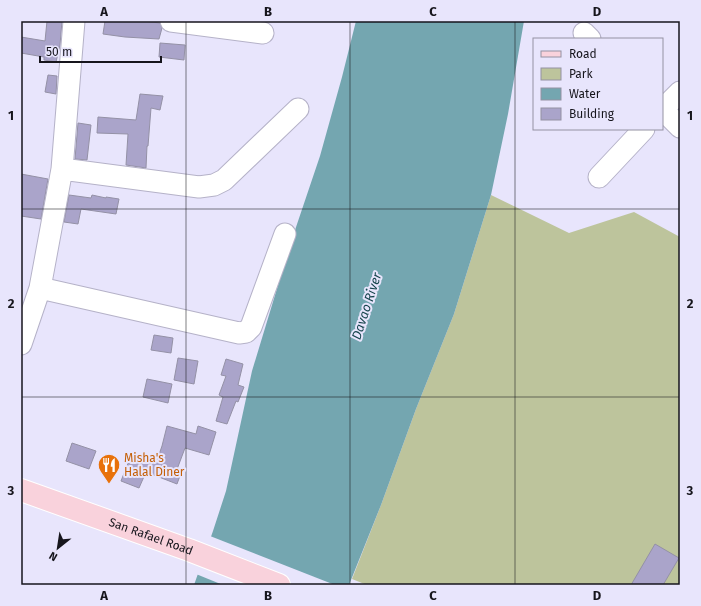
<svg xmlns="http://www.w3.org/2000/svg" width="701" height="606" viewBox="0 0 701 606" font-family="'Fira Sans',sans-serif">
<rect width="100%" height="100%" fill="#e8e5fc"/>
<!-- green -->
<path fill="#bdc49c" d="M491,195L569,233L634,212L680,237V585H367L352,579L381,505L416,409L454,314Z"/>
<!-- water -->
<path fill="#74a6b0" d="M356,21H524L508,114L491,195L454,314L416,409L381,505L349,585H194L213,531L226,491L252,371L292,239L320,156L342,77Z"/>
<!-- pier -->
<path fill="#e8e5fc" d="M210,536L335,585H223L196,574Z"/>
<!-- building -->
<path fill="#aaa4ca" stroke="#9491a6" d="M47,21H62L60,45L56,62L44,60V57L21,53V37L45,41Z
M105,21H144L160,23L162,28L159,39L125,37L103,34Z
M160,43L185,45L184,60L159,57Z
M48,75L57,76L56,94L45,92Z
M140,94L163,96L160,110L151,108L148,146H147L146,168L126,165L128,134L97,133L98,117L136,120Z
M78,123L91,125L87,160L75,159Z
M21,174L48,179L41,219L21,216Z
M69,195L91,198L92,195L106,198V197L119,199L116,214L81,209L78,224L64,222Z
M154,335L173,338L171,353L151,350Z
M178,358L198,361L194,384L174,380Z
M226,359L243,364L238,385L244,387L238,402L236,401L227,424L216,421L223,397L219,395L226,376L221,375Z
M147,379L172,384L168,403L143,397Z
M167,426L196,434L198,426L216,432L209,455L185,448L176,472L181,473L177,484L146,472L139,488L121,481L132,453L156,463L162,446Z
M72,443L96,451L89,469L66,461Z
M655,544L679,558L663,585H631Z"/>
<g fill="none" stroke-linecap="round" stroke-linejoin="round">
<!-- minor casing -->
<g stroke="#b5b2c8" stroke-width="23">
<path id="minor" d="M171,21L263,33
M584,33L590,39
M662,109L680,127
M662,110L680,92
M62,169L199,187L214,185L224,180L298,109
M599,177L644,129
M40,288L239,333L246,332L251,327L285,234
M21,344L40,288L62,169L74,21"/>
</g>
<!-- major casing -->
<g stroke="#fff" stroke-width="24">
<g id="major">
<path id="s1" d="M21,490L189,550L279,585"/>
</g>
</g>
<!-- minor -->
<use href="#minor" stroke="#fff" stroke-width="21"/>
<!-- major -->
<use href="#major" stroke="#f9d2dc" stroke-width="22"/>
</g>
<!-- grid -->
<path fill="none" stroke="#16151c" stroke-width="1" stroke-opacity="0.55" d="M186,21V585M350,21V585M515,21V585M21,209H680M21,397H680"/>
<!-- icons -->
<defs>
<g id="restaurant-pin" transform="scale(1.15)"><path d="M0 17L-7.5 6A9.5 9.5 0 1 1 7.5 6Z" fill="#e8710a" stroke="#e8e5fc"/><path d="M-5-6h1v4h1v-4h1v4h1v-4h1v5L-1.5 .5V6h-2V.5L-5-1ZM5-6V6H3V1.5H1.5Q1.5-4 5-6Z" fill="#fff"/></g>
</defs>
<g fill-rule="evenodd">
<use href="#restaurant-pin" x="109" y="465"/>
</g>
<g text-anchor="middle" stroke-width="4" stroke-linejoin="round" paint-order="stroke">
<!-- food labels -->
<g font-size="12" fill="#c56008" stroke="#e8e5fc" text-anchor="start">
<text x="124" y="462">Misha's<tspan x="124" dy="14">Halal Diner</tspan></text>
</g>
<!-- street labels -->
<g font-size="12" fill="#16151c" stroke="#e8e5fc">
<text dy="4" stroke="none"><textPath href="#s1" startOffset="138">San Rafael Road</textPath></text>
</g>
<!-- water labels -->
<g font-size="13" font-style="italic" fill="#16444c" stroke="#e8e5fc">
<text transform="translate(366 306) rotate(-72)" y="5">Davao River</text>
</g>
</g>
<!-- border -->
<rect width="701" height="606" fill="none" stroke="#e8e5fc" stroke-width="44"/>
<!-- legend -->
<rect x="533" y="38" width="130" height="92" fill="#e8e5fc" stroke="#9492a2"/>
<rect x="541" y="51" width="20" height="6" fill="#f9d2dc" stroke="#9492a2"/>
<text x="569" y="58" font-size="12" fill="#16151c">Road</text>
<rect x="541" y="68" width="20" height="12" fill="#bdc49c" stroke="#9492a2"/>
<text x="569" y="78" font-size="12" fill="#16151c">Park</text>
<rect x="541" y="88" width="20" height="12" fill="#74a6b0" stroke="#9492a2"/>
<text x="569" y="98" font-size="12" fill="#16151c">Water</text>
<rect x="541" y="108" width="20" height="12" fill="#aaa4ca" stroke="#9492a2"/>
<text x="569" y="118" font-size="12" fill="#16151c">Building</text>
<!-- north arrow -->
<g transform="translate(58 548) rotate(210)" stroke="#e8e5fc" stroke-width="3" paint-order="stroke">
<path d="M0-3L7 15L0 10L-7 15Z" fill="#16151c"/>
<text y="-6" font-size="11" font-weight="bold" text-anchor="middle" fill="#16151c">N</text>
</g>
<!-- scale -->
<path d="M40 56v6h121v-6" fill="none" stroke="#16151c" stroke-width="2"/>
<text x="46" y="56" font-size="12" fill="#16151c" stroke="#e8e5fc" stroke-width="3" paint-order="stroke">50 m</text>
<rect x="22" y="22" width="657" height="562" fill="none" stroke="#16151c" stroke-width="1.5"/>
<g font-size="13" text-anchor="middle" font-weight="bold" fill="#16151c">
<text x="104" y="16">A</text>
<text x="268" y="16">B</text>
<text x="433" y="16">C</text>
<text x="597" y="16">D</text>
<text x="11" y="120">1</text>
<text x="690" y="120">1</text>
<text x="11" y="308">2</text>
<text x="690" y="308">2</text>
<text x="11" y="495">3</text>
<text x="690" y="495">3</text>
<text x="104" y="600">A</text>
<text x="268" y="600">B</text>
<text x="433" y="600">C</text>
<text x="597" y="600">D</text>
</g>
</svg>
